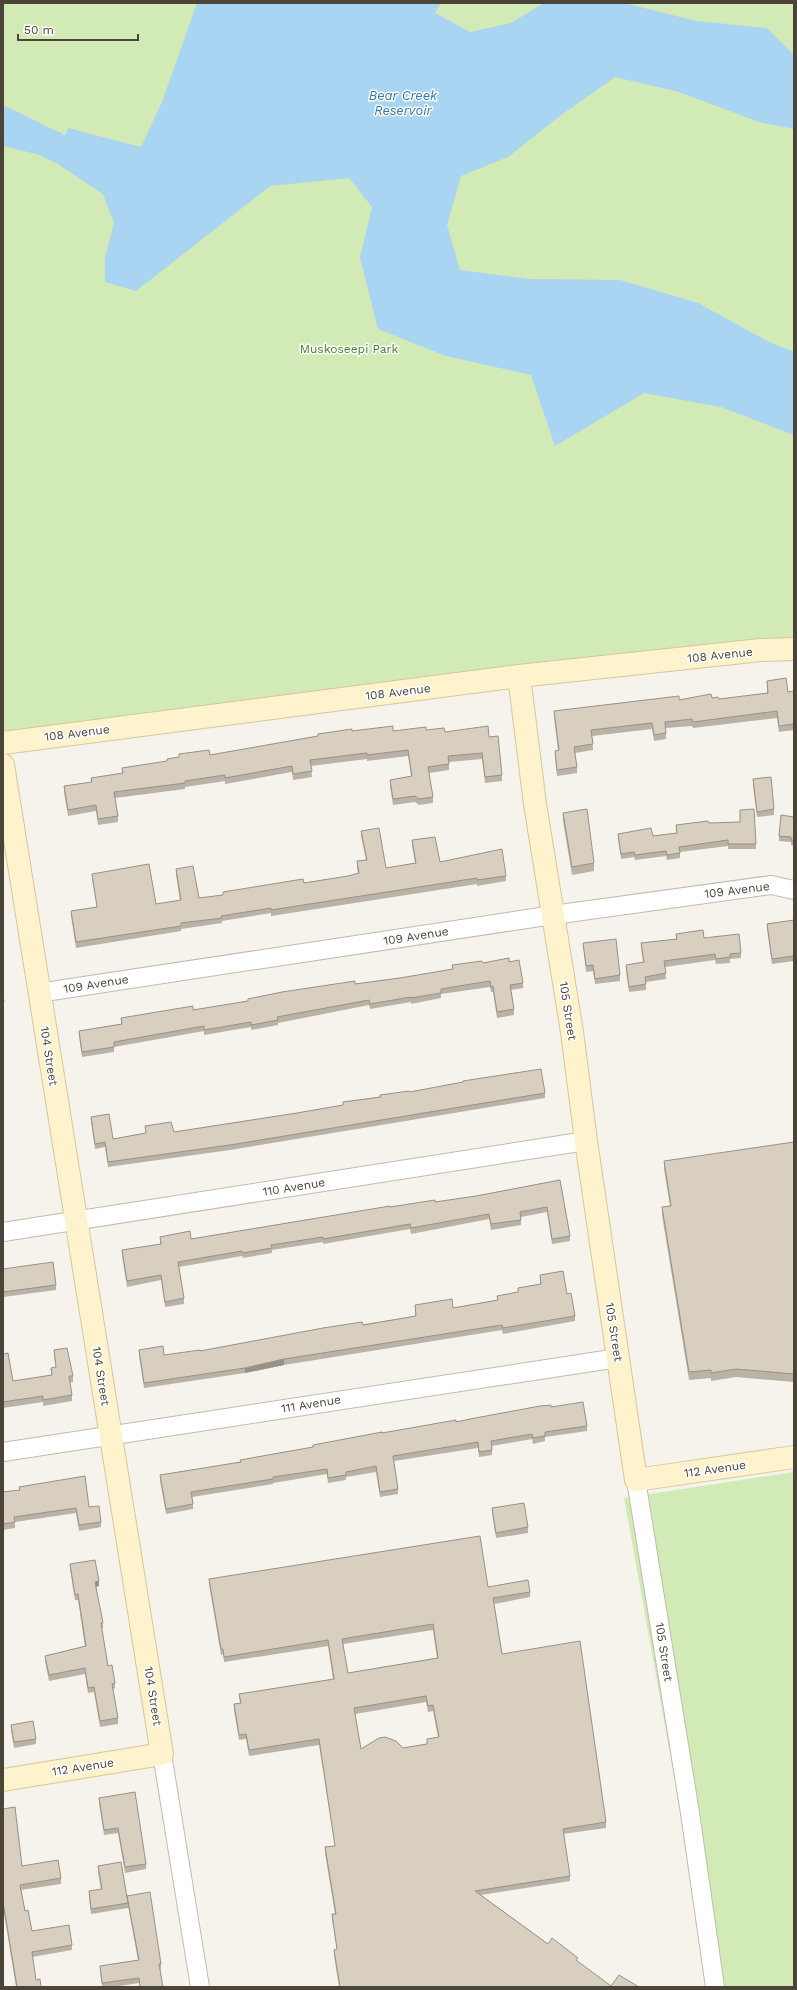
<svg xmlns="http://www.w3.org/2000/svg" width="797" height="1990" viewBox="0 0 797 1990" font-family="'Work Sans',sans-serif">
<rect width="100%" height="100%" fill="#f6f3ec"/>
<!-- green -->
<path fill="#d2eab5" d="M3,3H794V652L3,746Z
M794,1472V1987H712L624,1498Z"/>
<!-- water -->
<path fill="#a9d4f2" d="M197,3H441L435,13L470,32L511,23L544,3H624L696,21L767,28L794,55V129L759,122L679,92L615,77L557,118L508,157L461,176L447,225L460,270L530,279L620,280L698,303L767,341L794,352V435L721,407L644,393L555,446L531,375L446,356L378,329L360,257L372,207L349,178L270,186L136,291L105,282V258L114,223L103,194L59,165L60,149L68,128L141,147L162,102Z
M3,110L62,133L53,158L3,146Z"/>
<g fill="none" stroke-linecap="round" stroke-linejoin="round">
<!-- river -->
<path stroke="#a9d4f2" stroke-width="29" d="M3,121L60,149"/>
<!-- street casing -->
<g stroke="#c2bbae" stroke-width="20">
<path id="street" d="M38,993L553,915L771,885L794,890
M3,1232L586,1141
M3,1452L618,1358
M636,1480L690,1813L715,1987
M162,1754L200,1987"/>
</g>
<!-- secondary casing -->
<g stroke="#d6c79b" stroke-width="24">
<path id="secondary" d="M519,676L535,804L572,1032L586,1141L636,1480L794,1457
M3,743L519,676L761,650L794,649
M3,765L162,1754L3,1780"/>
</g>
<!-- street -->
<use href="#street" stroke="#fff" stroke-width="18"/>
<!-- secondary -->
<use href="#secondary" stroke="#fff3cd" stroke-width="22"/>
</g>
<!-- wall -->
<path fill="#bab2a6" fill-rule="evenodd" d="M767,681L788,692L794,691V730L779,732L777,718L693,728L692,726L666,728V739L654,741L652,729L592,736L593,750L575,753L577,767V773L557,776L555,757V751L558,750L554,717V711L679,700L712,698L719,699L767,693Z
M426,730L445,732L489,737L502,775V781L485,783L482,759L449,762V770L429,773L433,797V803L419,805L415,802L393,805L390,786V780L411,776L408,756L367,761V759L311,766L312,777L293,780L292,772L225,784V781L185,787V789L115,798L118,816V822L98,825L96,811L68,816L64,792V786L91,782V778L122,773V768L167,761L179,757V754L210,755L352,731H393Z
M753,779L774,809V815L757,817L753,785Z
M563,813L594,863V871L572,875L563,821Z
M794,817V846L791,845V842L779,841V836Z
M709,823L756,844V849H728V846L680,852V858L667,860L666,856L635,860L634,857L621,859L618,839V834L653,836L676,833V825Z
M361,831L386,868L415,863L412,846V840L440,862L506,876V881L477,886V884L271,916V913L222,921V923L181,929V931L76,948L71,916V911L97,907L92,879V874L156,904L180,901L176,875V869L199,898L223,895V892L304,883L348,876L358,874L357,867V861L366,860L361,836Z
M794,920V961L772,964L767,929V924Z
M676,934L704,938L741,953V958L730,959V963L716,964L715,960L665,967L666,979L646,982V990L629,992L626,970V965L643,962L641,948V943L676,939Z
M583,943L620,975V981L595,984L593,971L586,972Z
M509,962L523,983V988L511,990L514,1009V1015L497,1018L493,992H491L490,987L441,994V998L411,1004V1002L370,1009L369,1005L278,1023V1025L251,1030V1027L204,1035V1031L114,1047V1052L82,1057L79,1036V1031L121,1024V1018L193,1010L355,984L400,978L452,969V965L483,963Z
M410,1092L545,1093V1098L230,1150L108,1167L105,1147L95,1149L91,1122V1117L113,1139L146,1133L145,1126L174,1132L297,1113L343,1105V1102Z
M794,1145V1382L736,1377L711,1381V1378L689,1380L662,1215V1207L670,1206L664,1169V1161Z
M560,1180L570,1236V1241L552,1244L547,1212L521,1217V1225L491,1230L489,1219L411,1234L410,1229L323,1244V1242L272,1250V1253L243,1258L242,1256L179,1267L184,1298V1304L165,1307L161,1280L127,1287L122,1256V1250L160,1244V1237L191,1239L390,1207L435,1202L476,1196Z
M3,1269L56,1285V1290L3,1297Z
M540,1275L567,1294L575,1316V1321L503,1334L502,1330L284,1365L245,1373L144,1388L139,1356V1350L164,1355L200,1351L415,1316V1305L453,1308L497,1300V1296L518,1292V1288L540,1284Z
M54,1350L73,1376V1382H70L72,1395V1401L43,1406V1402L3,1408V1354L13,1381L51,1375V1368L56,1367L54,1356Z
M551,1407L587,1426V1431L545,1437V1441L533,1444L532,1439L492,1446V1455L479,1457L478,1448L394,1461L398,1489V1494L380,1497L376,1472L346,1477V1480L328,1483L327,1474L273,1483V1484L192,1497L193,1504V1509L166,1514L160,1480V1475L240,1462V1460L313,1447V1445L382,1433Z
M19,1487L89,1507L101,1522V1527L79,1531L76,1513L15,1522V1528L3,1530V1492L19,1490Z
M492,1508L528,1527V1533L496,1538L492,1513Z
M70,1564L99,1586L96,1587L103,1623V1628H101L108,1666L115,1683V1688L113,1689L118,1718V1724L100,1727L94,1692L88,1693L85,1674L49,1681L45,1661V1656L85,1647L78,1600H75L70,1569Z
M209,1579L488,1587L530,1592V1597L494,1604L502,1654L606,1822V1828L563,1834L570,1876V1881L481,1895L548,1944L578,1962L611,1986L639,1987H339L334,1955V1950L337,1949L332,1920V1914H335L325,1853V1847L335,1846L319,1745L249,1756L246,1739L239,1740L234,1710V1704L240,1703L239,1694L333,1679L328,1646L224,1662L223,1654L221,1655L209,1584ZM433,1630L437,1658L348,1673L343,1644ZM426,1702L428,1712L433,1711L438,1737L427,1739V1744L403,1748L361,1749L355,1714Z
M11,1725L36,1739V1744L14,1748L11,1730Z
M99,1798L146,1864V1869L125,1873L118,1833L104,1835L99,1803Z
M3,1809L22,1866L61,1878V1884L21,1890L25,1911L32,1931L72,1945V1950L32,1957L36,1980L41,1987H16L3,1907Z
M98,1866L127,1898L161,1964V1969L160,1970L163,1987H140L139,1983L113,1987H102L100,1971V1966L138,1960L128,1906V1908L91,1914L89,1897V1891L101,1890L98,1872Z"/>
<!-- shaded-wall -->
<path fill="#979187" d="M284,1359V1365L245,1373V1368Z
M99,1581V1586L95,1587V1582Z"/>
<!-- building -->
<path fill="#d8cfc1" stroke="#979187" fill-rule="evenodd" d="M786,678L788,692L794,691V724L779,726L777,711L693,722L692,719L665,722L666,733L654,735L652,723L591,730L593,744L574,747L577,767L557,770L555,751L559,750L554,711L679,696V700L711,694L712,698L718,697L719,699L768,693L767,681Z
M393,726V731L426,727V730L444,728L445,732L488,726L489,737L498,736L502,775L485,777L482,753L448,756L449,764L428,767L433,797L419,799L415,796L393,799L390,780L412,776L408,750L367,755V753L310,760L312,771L293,774L292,766L225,778V775L185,781V783L114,792L118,816L98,819L96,805L68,810L64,786L92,782L91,778L123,773L122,768L167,761V759L179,757V754L209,750L210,755L318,736V734L352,729V731Z
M771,777L774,809L757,812L753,779Z
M587,809L594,863L572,867L563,813Z
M754,809L756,844H728V840L679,847L680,853L667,855L666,851L635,855L634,852L621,854L618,834L651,828L653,836L677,833L676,825L708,821L709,823L740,822V810Z
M781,815L794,817V840H791V837L779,836Z
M379,828L386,868L416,863L412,840L435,837L440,862L502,849L506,876L477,880V878L271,910V908L221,916L222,918L181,923V926L76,942L71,911L97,907L92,874L149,864L156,904L181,900L176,869L193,866L199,898L223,895V892L303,879L304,883L348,876L359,873L357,861L367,860L361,831Z
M794,920V956L772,959L767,924Z
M703,930L704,938L739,934L741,953L730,954V957L716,959L715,954L664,961L666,973L645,977L646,984L629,987L626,965L644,962L641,943L677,939L676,934Z
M616,939L620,975L595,979L593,965L586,966L583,943Z
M509,958V962L519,960L523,983L510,985L514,1009L497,1012L493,986L491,987L490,981L441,989V993L411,998V997L370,1004L369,1000L277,1017L278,1020L251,1025V1022L204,1030V1026L114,1042V1047L82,1052L79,1031L122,1024L121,1018L193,1006V1010L248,1001V999L282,992L355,981V984L400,978L453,969L452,965L482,961L483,963Z
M3,994L4,1002H3Z
M541,1069L545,1093L230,1145L108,1162L105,1142L95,1144L91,1117L109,1114L113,1139L146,1133L145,1126L171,1122L174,1132L297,1113L343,1105V1102L381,1097L380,1095L409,1091L410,1092L463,1082V1081Z
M794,1142V1374L736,1369L711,1373V1370L689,1372L662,1207L671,1206L664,1161Z
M560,1180L570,1236L552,1239L547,1207L520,1212L521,1220L491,1224L489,1214L411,1228L410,1224L323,1239V1237L271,1245L272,1248L243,1253L242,1251L178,1262L184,1298L165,1302L161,1275L127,1281L122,1250L161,1244L160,1237L190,1231L191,1239L390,1206V1207L435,1200V1202L476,1196Z
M53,1262L56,1285L3,1292V1269Z
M563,1271L567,1294L571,1293L575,1316L503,1328L502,1325L284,1359L245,1368L144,1383L139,1350L163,1346L164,1355L200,1350V1351L323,1328L362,1322L363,1325L416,1316L415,1305L452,1299L453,1308L498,1300L497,1296L518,1292V1288L541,1284L540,1275Z
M67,1348L73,1376H69L72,1395L43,1400V1396L3,1402V1354L8,1353L13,1381L52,1375L51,1368L56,1367L54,1350Z
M583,1402L587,1426L545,1432V1436L533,1438L532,1434L491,1441L492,1450L479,1452L478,1442L393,1456L398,1489L380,1492L376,1466L346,1472V1475L328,1478L327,1469L273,1477V1479L191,1492L193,1504L166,1509L160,1475L241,1462L240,1460L313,1447V1445L382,1432V1433L456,1420V1422L470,1419L540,1406L551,1405V1407Z
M85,1476L89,1507L99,1506L101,1522L79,1525L76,1508L14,1517L15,1522L3,1524V1492L20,1490L19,1487Z
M524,1503L528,1527L496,1533L492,1508Z
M480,1536L488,1587L528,1580L530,1592L493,1598L502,1654L580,1641L606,1822L563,1829L570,1876L475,1891L548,1944L552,1938L578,1958L576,1960L611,1986L619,1975L639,1987H340L334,1950L337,1949L332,1914H336L325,1847L335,1846L319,1739L249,1750L246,1734L239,1735L234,1704L241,1703L239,1694L334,1679L328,1640L224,1657L223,1649H221L209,1579ZM433,1624L438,1658L348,1673L342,1639ZM426,1696L428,1706L433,1705L439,1737L427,1739V1744L403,1748L396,1741L385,1737L379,1738L361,1749L354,1708Z
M95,1560L99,1581L95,1582L103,1623H101L108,1666L112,1665L115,1683L112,1684L118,1718L100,1721L94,1687L88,1688L85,1668L49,1675L45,1656L86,1646L78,1594L75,1595L70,1564Z
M33,1721L36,1739L14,1742L11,1725Z
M135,1792L146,1864L125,1867L118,1828L104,1830L99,1798Z
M15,1807L22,1866L58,1860L61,1878L20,1885L25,1911L28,1910L32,1931L69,1925L72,1945L32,1952L36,1980L40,1979L41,1987H17L3,1902V1809Z
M121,1862L128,1903L91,1909L89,1891L102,1889L98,1866Z
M150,1892L161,1964H159L163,1987H140L139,1978L102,1983L100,1966L139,1960L127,1896Z"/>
<g text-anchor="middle" stroke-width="3" stroke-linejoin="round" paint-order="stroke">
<!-- park labels -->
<g font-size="12" fill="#4a7f2a" stroke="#fff">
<text x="349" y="353">Muskoseepi Park</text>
</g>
<!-- street labels -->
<g font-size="12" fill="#4b4439" stroke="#fff">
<text transform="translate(720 655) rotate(-6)" y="4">108 Avenue</text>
<text transform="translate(398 692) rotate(-7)" y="4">108 Avenue</text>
<text transform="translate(77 733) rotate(-7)" y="4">108 Avenue</text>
<text transform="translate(737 890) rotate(-7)" y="4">109 Avenue</text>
<text transform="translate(416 936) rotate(-9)" y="4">109 Avenue</text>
<text transform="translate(96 984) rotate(-9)" y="4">109 Avenue</text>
<text transform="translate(568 1011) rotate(81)" y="4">105 Street</text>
<text transform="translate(49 1056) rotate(81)" y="4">104 Street</text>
<text transform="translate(294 1187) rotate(-9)" y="4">110 Avenue</text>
<text transform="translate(614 1332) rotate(81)" y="4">105 Street</text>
<text transform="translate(101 1376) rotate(81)" y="4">104 Street</text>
<text transform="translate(311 1404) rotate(-9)" y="4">111 Avenue</text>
<text transform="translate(715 1469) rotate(-8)" y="4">112 Avenue</text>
<text transform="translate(664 1652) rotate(81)" y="4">105 Street</text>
<text transform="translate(153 1696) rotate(81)" y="4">104 Street</text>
<text transform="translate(83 1767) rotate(-9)" y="4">112 Avenue</text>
</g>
<!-- water labels -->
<g font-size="13" font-style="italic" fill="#2e7ab2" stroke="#fff">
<text x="403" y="100">Bear Creek<tspan x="403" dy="15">Reservoir</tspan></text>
</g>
</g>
<!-- border -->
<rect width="797" height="1990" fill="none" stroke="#4b4439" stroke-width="8"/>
<!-- scale -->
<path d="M18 34v6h120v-6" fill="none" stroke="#4b4439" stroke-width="2"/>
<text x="24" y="34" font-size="12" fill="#4b4439" stroke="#ffffff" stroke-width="3" paint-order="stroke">50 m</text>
</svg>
